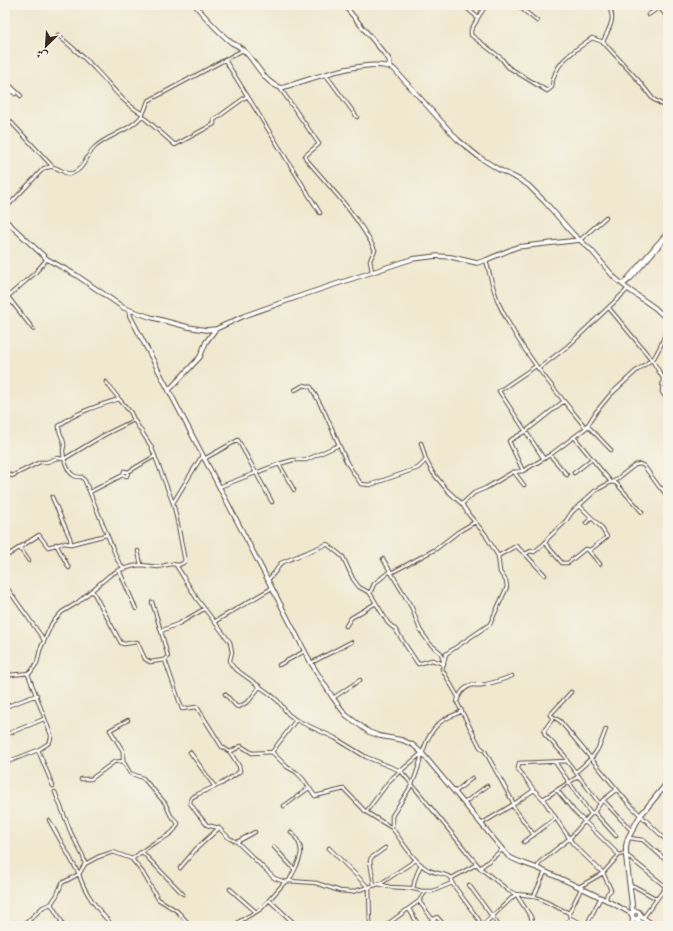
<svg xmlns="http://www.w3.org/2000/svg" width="673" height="931" viewBox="0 0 673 931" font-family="'IM FELL French Canon',Amiri,serif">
<rect width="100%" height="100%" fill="#f7f3e8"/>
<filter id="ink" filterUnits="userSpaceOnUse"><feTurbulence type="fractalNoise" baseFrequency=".025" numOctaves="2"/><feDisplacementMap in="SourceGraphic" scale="8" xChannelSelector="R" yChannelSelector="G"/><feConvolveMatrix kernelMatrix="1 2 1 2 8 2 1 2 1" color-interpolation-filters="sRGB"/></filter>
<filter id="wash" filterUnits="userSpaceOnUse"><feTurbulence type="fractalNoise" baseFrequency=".012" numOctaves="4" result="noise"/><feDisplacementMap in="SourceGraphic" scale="16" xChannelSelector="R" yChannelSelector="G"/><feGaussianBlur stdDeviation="0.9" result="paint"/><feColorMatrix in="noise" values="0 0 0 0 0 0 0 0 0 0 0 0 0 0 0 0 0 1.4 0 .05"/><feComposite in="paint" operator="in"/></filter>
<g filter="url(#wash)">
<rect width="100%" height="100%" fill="#f0e8cf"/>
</g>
<g filter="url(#ink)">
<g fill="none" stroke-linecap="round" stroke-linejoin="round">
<!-- minor casing -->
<g stroke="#564639" stroke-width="4.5">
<path id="minor" d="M463,5L476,16L477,20L471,30V35L501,58L508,67L547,91L552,87C553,63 574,51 592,38L603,42
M517,5L537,21
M607,5C618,18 608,29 603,42L638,80L653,99L668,108
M660,8L668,18
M648,15L657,9L668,5
M477,19L486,5
M58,35C70,46 83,56 95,69C110,84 123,104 143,114
M225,60L320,213
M326,75L357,117
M5,81L21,96
M5,84L15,94
M280,88L319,144L305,156L306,159C331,188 358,216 375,250L370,260L372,272
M142,116L175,145L214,124V120L247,96
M5,121H10L52,166
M5,209L44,168C47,168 51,166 53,167C60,168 66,176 73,173C84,169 86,156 94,148C107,135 128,132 140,118C144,114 146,106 148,101L243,50
M580,240L606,217
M486,260C490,275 493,290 499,304C520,350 554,389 586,428
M8,297L33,329
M5,299L35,273L47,259
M609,308L652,360L663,378L662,392L668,401
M664,339L668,343
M536,366L499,391L544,459
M538,369L568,346L628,289
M106,382L119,399
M295,390L304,385L311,387L325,413L347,463L361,484L370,485L418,468L426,460
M587,425L611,450
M574,437L611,482
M421,443L426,460L433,473L447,490L462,504L469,515L485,534L498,556L500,572L506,581L507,587L490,624L446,654L442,669L458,697
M550,455L567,475
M204,459L238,440L272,502
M279,464L294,490
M523,471L509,441L526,431L564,401
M5,472L12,476L40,462H47L57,458L64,459L104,435L134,420
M128,472L127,476L123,475L124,471L128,472L155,456
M514,472L524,485
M574,473L592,459
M613,482L635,465L640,464L644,466L660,488L665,489L668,487
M219,487L279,464L293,460H306L339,445
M661,488L668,497
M90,492L123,475
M52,497L70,538L71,544
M462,504L474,493L486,488L513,472L523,471L550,455L586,428L596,412L610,395L636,371L654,358L660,347L668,327
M586,523L592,518
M545,543L562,563H568L585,549L590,550L607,537L601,527L579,505
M56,544L69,568
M19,547L29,561
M588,550L600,564
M138,551L141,565
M525,554L545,575
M498,556L516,546L525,554L531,551L534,552L545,543L548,538L566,521L572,512L595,491L611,482L616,483L642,512
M5,557L39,535L48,547L64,543L71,544L106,535
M176,565L197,599L230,642L232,652L230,660L231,664L234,668L270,694L278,701L288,714L296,720L335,738L366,757L401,771L480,868L509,891L516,894L534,896L569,913L570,918L587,926
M124,569L118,561L85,481L82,477C79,477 75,477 73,475C67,471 63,458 63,451C63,449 64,447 64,445C64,438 58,433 59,426C74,413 100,405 119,399L131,413L134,420L151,446L173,503
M119,570L136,609
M391,573L436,549L458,532L475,522
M268,580L275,572L281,563L327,544L343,557L353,579L359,587L370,593L388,623L395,629L418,664L432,660L444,664L441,653L430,644L420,630L412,608L383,559
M5,585L44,640
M92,590L121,643L124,644L137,642L145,659L150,662L165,660L182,709L197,707L222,747L230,752L239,766L240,771L238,773L221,784L198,794L191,798L190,803L197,813L207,825L219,828L229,838L237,842L274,878L285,882
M370,593L374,584L390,571
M152,602L161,631L168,657L165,660
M214,622L272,588
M346,626L351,618L376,603
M161,631L180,623L204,609
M311,663L351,642
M279,665L305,651
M5,667L10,675
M28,674L51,735C52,744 45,745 38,750L53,786
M512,676C502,680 493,683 482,685C478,686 473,684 470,686C463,688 458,696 457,702L480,747L485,751L514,804
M5,679L10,675L30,673L37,663L40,650L52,623L62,612L77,603L110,575L119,570L134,566L141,565L158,567L171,564L179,565L183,563L185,561C181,542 178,522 173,503L200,459L203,457
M571,692L550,715L560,721L629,804L668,842
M225,694L236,706L239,707L249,701L260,686
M333,698L360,680
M5,707L37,695
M462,711C455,715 448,717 442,721C422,736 422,764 412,784C406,795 398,806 392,816V828C402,841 415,864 429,870C436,874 445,873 452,878V883L479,920V926
M553,718L544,731L545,735L565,756L567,761
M5,735L44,719
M190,752L215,787
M230,752L241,746L252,753L272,752L287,767L296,772L303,779L315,796L344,789L366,812L392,828
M272,752L296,720
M555,762L591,814
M5,763L38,750
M576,772C595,756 598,752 606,729
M81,779H91L114,762L123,761
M664,788L668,793
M557,790L574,811L619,855
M55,792L71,833L83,856L85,864
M455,792L472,778
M543,799L579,776
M603,800L631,830
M464,803L487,786
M600,804L567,761L519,763L518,769L534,790L543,799L573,844L603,873L611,890L607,894L606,899
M512,805L534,835
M284,806L309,788
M366,812L390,780L422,753
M594,812L616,836
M49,820L79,874C83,891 100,913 113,926
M481,824L514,804L534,790
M629,838L643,840L668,862
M237,842L255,832
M524,842L556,818
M274,847L294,869
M329,848L369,888L370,923L372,926
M142,852L183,894
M626,856L629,857L666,887
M132,859L143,873L158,899L177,911L191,926
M180,868L196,849L219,828
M480,868L502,850
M537,868L540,862L570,838L591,814L594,812L603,800L616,790
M452,878L477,864
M289,881C299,860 309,851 291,832
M380,884L416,860
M374,885L370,861L371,858L385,848
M469,885L499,926
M629,886H634L657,899
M579,887L603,873L619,855L626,853
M230,889L256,912
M413,889L415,879L421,864
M534,896L545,872
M269,900L297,926
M419,901L433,920
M51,904L62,922L56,926
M409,909L419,926
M569,913L581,889
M643,918L668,884
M240,921L246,926
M23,926L43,907L51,904L57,895L62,883L79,874L85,864L98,857L113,852L132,859C139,854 146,848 154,843C163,838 175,834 178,823L171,816L165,803L143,778L130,773L123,761V751L110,730L128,720
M234,926L240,921L261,909L285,882L289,881L316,883L340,891L352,892L379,884L390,887L410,888L422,891H433L452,883
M385,926L419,901L426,891
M424,926L437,917L445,926
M482,926L516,894L531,917L533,926
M566,926L570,918
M586,926L601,897"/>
</g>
<!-- tertiary casing -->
<g stroke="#564639" stroke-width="5.5">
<path id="tertiary" d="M195,5C206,18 218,32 232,43C236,45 240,47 243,50C256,61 264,84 282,88C307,80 372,56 394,69L458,140L479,157L498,169L520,180L528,185L545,202L573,234L591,250L614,277L628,289L655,308L668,320
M344,5L388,58L390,62L389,66
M5,220L47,259L76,275L124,308L150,317L188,327L206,330L216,329L244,316L306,294L412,259L437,256L451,257L477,263L486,260L517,247L580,240
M625,283L630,279L668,235
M623,284L668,232
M129,310L130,316L272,588L311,663L333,698L346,715L369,732L380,736L402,740L413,745L422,753L508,856C517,862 527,864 537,868C569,882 602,897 632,914
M169,390L200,357L206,342L215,330"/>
</g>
<!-- primary casing -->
<g stroke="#564639" stroke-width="6">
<path id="primary" d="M632 915a4 4 0 1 1 8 0a4 4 0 1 1-8 0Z
M633,913L626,856V846L628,838L640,816L668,782
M640,914L643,918L655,926
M637,920L647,926
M632,926L633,918"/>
</g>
<!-- minor -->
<use href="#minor" stroke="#fff" stroke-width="2.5"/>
<!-- tertiary -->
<use href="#tertiary" stroke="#fff" stroke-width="3.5"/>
<!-- primary -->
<use href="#primary" stroke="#fff" stroke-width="4"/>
</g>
</g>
<!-- margin -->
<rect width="673" height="931" fill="none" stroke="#f7f3e8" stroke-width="20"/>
<!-- north arrow -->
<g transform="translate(46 46) rotate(205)" stroke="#f7f3e8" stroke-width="3" paint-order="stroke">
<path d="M0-3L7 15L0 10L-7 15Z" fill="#3b2a1e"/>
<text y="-6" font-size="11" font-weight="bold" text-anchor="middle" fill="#3b2a1e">ش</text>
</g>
</svg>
